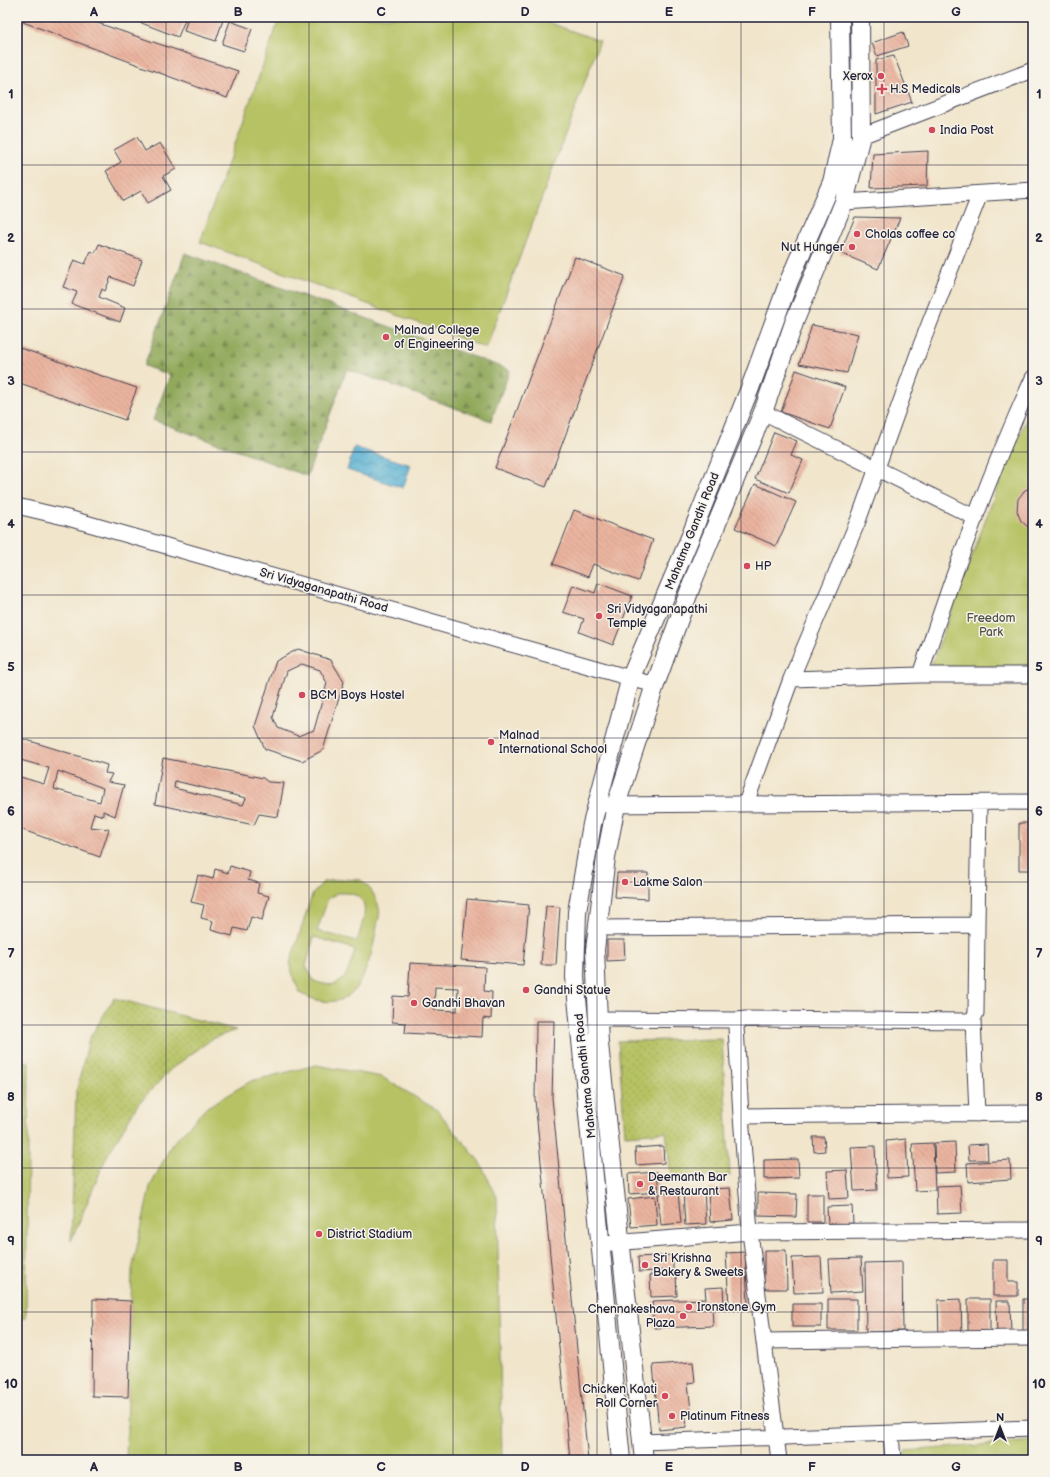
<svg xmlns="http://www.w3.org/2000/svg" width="1050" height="1477" viewBox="0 0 1050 1477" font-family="'Balsamiq Sans',sans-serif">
<defs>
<pattern id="grass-dots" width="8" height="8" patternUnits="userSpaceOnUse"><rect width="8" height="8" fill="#b6c264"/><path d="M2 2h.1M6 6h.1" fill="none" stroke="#9ca658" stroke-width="1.8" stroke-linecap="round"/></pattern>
<pattern id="forest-firs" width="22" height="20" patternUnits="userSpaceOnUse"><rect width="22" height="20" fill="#90a85a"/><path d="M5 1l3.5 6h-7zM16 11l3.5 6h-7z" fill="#75884c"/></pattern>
<pattern id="water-waves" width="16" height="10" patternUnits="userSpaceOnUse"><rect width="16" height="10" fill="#55b0d3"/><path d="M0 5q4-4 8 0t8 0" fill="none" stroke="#468fac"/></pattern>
<pattern id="building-back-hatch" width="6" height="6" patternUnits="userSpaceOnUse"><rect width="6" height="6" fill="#eab49f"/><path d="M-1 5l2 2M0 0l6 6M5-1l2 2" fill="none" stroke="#c89a8a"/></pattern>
</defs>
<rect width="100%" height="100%" fill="#f7f3e8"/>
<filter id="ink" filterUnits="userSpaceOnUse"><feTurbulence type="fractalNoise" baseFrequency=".025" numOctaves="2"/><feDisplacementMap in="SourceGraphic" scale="8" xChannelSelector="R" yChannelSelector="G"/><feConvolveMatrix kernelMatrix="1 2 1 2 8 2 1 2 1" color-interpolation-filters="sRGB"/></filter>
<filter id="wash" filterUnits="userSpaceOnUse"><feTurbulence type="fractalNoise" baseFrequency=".012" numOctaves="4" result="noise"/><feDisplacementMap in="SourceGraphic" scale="16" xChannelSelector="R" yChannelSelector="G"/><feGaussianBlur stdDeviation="0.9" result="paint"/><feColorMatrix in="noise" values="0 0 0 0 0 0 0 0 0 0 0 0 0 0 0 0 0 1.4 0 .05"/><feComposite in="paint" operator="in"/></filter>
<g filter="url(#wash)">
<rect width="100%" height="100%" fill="#f1e5cb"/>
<!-- grass -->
<path fill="url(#grass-dots)" stroke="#6c7250" d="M114,998L236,1030L212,1039L171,1069L138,1104L106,1158L71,1241L76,1093L89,1039Z
M722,1039L730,1176L671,1177L666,1132L625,1135L618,1041Z"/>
<!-- forest -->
<path fill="url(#forest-firs)" stroke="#59654a" d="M185,253L510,370L491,421L347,369L307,476L153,420L170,375L144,366Z"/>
<!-- park -->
<path fill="#b6c264" stroke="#6c7250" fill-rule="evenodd" d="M280,17H533L600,41L486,348L200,242Z
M1033,403V667L931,666L1000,481Z
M342,879L361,880C370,888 376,895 379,908C381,913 378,920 377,926C374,947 364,993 340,1000C325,1004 315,1000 301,994L294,980L290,963L312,895L323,882ZM337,893C375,891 365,916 357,941L317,931L328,899ZM314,937L355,949C348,973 344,993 314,981L306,966Z
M17,1062H29L26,1318H17Z
M316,1065L382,1077L437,1110L479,1161L497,1197L502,1460H126L132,1270L150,1187L172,1144L207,1107L251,1081Z
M1033,1441V1460H905V1451Z"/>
<!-- water -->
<path fill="url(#water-waves)" stroke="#3c6987" d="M354,447L411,465L403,488L347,470Z"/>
<g id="blocks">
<!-- building -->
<path fill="url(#building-back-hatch)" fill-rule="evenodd" d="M24,17H80L238,71L227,98L23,22Z
M126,17H186L178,37Z
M188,17H224L216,41L184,31Z
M230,21L252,29L244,51L222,44Z
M903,32L908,46L877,56L872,43Z
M894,56L912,102L876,114V60Z
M137,137L145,151L160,143L176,169L163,176L171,190L148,203L141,191L123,201L106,171L121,162L114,150Z
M928,151L927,186L871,188L873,154Z
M855,217L900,218L878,269L840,253Z
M99,244L142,260L133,286L111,277L105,291L102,289L99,297L125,308L120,322L72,304L77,292L63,287L74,260L85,264L91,251L95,253Z
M575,257L625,276L546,487L495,468Z
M812,325L858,334L847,373L799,364Z
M17,347L137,388L125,420L17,382Z
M796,370L845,387L830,429L781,412Z
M774,432L797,441L791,455L803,460L789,493L755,479Z
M755,484L796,502L776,546L735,528Z
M1033,487V528L1028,527L1021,521L1017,511L1018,499L1025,490Z
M574,510L653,540L638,581L593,564L588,577L553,564Z
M598,583L632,596L613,645L579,632L584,619L563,612L573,585L595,593Z
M298,649L331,660L344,682L323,750L302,761L265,749L255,726L276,661ZM302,664L320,670L327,683L314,730L298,736L278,728L273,717L287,671Z
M17,737L107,765L105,773L112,774L108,782L124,785L115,816L103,811V816L94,813L90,827L109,829L100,857L17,828V776L44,784L49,768L17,759ZM58,771L103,788L100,802L54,789Z
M163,758L263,778L268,782L284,783L278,817L259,814L254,825L155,804ZM175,781L246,798L243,805L174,788Z
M1019,823H1033V870H1019Z
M230,866L250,872L248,880L259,883L257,893L269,896L262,920L251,917L247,931L234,928L232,936L211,930L213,921L201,918L204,905L191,902L198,875L213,879L215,869L228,873Z
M617,873H648V899L615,897Z
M467,899L529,905L523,965L461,960Z
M546,906L560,907L556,965H541Z
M607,940H624L625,960L607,961Z
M410,963L485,967L484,991L492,992L491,1019L483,1018L482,1037L405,1033L406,1023L392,1022L393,996L408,997ZM435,987L458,988L457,1011L434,1010Z
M536,1021H554L552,1098L588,1460H570L535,1100Z
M813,1137H824L825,1151L814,1152Z
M906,1139L908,1177L887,1178L886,1141Z
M955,1142L956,1172L935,1173L934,1143Z
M933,1143L935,1190L915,1191L912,1144Z
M987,1144L988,1160H969L968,1145Z
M663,1146L664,1163L636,1165L635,1148Z
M875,1146L877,1190L854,1191L851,1147Z
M798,1159L799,1178L764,1179V1160Z
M1010,1160L1011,1179L968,1182L967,1163Z
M847,1170L849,1198L829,1199L827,1171Z
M657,1172L659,1192L629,1194L628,1174Z
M960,1185L962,1213L937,1214L936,1186Z
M730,1188L733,1220L710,1222L708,1189Z
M704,1190L706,1224L685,1225L683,1191Z
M678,1192L681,1223L661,1225L658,1194Z
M758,1193L797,1194L796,1217L758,1216Z
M807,1194H823V1222H807Z
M655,1196L657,1225L631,1227L628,1199Z
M852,1206L853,1223L828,1225L827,1207Z
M764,1250H786L787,1289H764Z
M745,1252L748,1304L729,1305L726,1253Z
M673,1255V1270L639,1272L638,1257Z
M821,1257L823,1292L794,1293L792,1258Z
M861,1258L863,1291L831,1293L829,1259Z
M993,1260H1008V1282H1018V1296H993Z
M902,1262L903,1331L866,1332L865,1263Z
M676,1274L677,1296L651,1297L650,1275Z
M723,1287L724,1305L712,1306L713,1326L654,1328L652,1301L706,1299L705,1288Z
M93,1299L131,1301L128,1397L92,1396Z
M828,1299H857V1330H828Z
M961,1299L962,1338H939L938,1300Z
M968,1299H990V1337H968Z
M1023,1299H1033V1335H1023Z
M996,1301H1010L1011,1336L997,1337Z
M792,1304H821V1327H792Z
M693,1362L695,1382L688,1383L691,1411H685L687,1427L659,1430L653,1365Z"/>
</g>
</g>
<g filter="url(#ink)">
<use href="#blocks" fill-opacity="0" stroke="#413f51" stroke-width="1"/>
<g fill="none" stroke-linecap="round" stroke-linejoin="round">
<!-- minor casing -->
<g stroke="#413f51" stroke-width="17">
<path id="minor" d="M861,136L1033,70
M844,202L1033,190
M1033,378C989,474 953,574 920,675H1033
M763,412L976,518
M17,506L68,518L655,685
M920,675L791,679L858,521L921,345L980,194
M746,803L791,679
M606,805L1033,802
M977,925L979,803
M597,928L977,925L976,1013L973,1019L967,1021L746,1019L738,1020L736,1027L741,1116L1033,1113
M598,1019L738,1020
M973,1019L977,1114
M741,1116L750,1232L779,1460
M600,1244L750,1232L1033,1230
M764,1341L1033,1338
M891,1434L893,1460
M642,1442L1033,1428"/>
</g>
<!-- tertiary casing -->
<g stroke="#413f51" stroke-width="20">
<path id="tertiary" d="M621,1460L575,977L577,912L592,824L631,677L687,545L750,388L789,281L832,182L842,139L840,17
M644,1460L599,1044L595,950L606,857L616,805L655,685L693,581L763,412L795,320L844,202L861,136L860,17"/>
</g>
<!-- minor -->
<use href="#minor" stroke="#fff" stroke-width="15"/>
<!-- tertiary -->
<use href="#tertiary" stroke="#fff" stroke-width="18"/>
</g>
</g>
<!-- grid -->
<path fill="none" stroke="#22223b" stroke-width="1" stroke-opacity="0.55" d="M166,17V1460M309,17V1460M453,17V1460M597,17V1460M741,17V1460M884,17V1460M17,165H1033M17,309H1033M17,452H1033M17,595H1033M17,738H1033M17,882H1033M17,1025H1033M17,1168H1033M17,1312H1033"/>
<!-- markers -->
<g fill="#d1495b" stroke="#f7f3e8" stroke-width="1.5">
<circle cx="881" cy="76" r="4"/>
<path d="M880 83h4v4h4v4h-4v4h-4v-4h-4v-4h4z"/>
<circle cx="932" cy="130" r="4"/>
<circle cx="857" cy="234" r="4"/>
<circle cx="852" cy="247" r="4"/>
<circle cx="386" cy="337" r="4"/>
<circle cx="747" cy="566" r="4"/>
<circle cx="599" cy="616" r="4"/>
<circle cx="302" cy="695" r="4"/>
<circle cx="491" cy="742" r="4"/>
<circle cx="625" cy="882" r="4"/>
<circle cx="526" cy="990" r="4"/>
<circle cx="414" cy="1003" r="4"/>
<circle cx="640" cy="1184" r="4"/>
<circle cx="319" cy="1234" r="4"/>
<circle cx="645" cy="1265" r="4"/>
<circle cx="689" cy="1307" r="4"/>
<circle cx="683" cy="1316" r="4"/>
<circle cx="665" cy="1396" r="4"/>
<circle cx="672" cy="1416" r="4"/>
</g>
<g text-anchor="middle" stroke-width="3" stroke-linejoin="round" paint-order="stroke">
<!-- poi labels -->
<g font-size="12" fill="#22223b" stroke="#f7f3e8" text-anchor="start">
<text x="873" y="80" text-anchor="end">Xerox</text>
<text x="890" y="93">H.S Medicals</text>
<text x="940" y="134">India Post</text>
<text x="865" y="238">Cholas coffee co</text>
<text x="844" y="251" text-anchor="end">Nut Hunger</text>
<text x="394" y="334">Malnad College<tspan x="394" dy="14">of Engineering</tspan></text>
<text x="755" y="570">HP</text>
<text x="607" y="613">Sri Vidyaganapathi<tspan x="607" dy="14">Temple</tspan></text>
<text x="310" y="699">BCM Boys Hostel</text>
<text x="499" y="739">Malnad<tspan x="499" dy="14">International School</tspan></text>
<text x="633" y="886">Lakme Salon</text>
<text x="534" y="994">Gandhi Statue</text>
<text x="422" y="1007">Gandhi Bhavan</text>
<text x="648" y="1181">Deemanth Bar<tspan x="648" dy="14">&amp; Restaurant</tspan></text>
<text x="327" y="1238">District Stadium</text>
<text x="653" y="1262">Sri Krishna<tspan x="653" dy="14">Bakery &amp; Sweets</tspan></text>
<text x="697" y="1311">Ironstone Gym</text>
<text x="675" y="1313" text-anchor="end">Chennakeshava<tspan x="675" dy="14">Plaza</tspan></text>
<text x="657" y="1393" text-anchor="end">Chicken Kaati<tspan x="657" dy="14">Roll Corner</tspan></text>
<text x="680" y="1420">Platinum Fitness</text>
</g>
<!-- street labels -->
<g font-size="12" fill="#22223b" stroke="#f7f3e8">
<text transform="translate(692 531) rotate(-68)" y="4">Mahatma Gandhi Road</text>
<text transform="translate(324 590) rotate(16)" y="4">Sri Vidyaganapathi Road</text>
<text transform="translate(585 1076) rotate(-96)" y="4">Mahatma Gandhi Road</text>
</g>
<!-- park labels -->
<g font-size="12" fill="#4e5247" stroke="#f7f3e8">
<text x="991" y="622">Freedom<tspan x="991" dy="14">Park</tspan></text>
</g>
</g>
<!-- margin -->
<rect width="1050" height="1477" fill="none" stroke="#f7f3e8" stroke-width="44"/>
<!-- north arrow -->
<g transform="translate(1000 1427)" stroke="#f7f3e8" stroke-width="3" paint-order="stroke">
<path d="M0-3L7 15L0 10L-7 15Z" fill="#22223b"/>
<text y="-6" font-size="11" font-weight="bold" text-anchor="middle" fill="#22223b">N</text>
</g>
<rect x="22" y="22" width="1006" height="1433" fill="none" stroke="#22223b" stroke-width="1.5"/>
<g font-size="13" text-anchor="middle" font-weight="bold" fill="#22223b">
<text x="94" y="16">A</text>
<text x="238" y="16">B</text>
<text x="381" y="16">C</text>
<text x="525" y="16">D</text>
<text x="669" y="16">E</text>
<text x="812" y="16">F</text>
<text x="956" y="16">G</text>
<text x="11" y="98">1</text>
<text x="1039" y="98">1</text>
<text x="11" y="242">2</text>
<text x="1039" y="242">2</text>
<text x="11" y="385">3</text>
<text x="1039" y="385">3</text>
<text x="11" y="528">4</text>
<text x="1039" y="528">4</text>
<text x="11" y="671">5</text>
<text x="1039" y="671">5</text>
<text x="11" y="815">6</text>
<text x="1039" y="815">6</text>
<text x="11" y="958">7</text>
<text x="1039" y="958">7</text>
<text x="11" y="1101">8</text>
<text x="1039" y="1101">8</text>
<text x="11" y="1245">9</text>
<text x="1039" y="1245">9</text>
<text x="11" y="1388">10</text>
<text x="1039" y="1388">10</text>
<text x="94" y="1471">A</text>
<text x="238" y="1471">B</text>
<text x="381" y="1471">C</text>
<text x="525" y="1471">D</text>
<text x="669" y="1471">E</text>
<text x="812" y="1471">F</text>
<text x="956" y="1471">G</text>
</g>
</svg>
